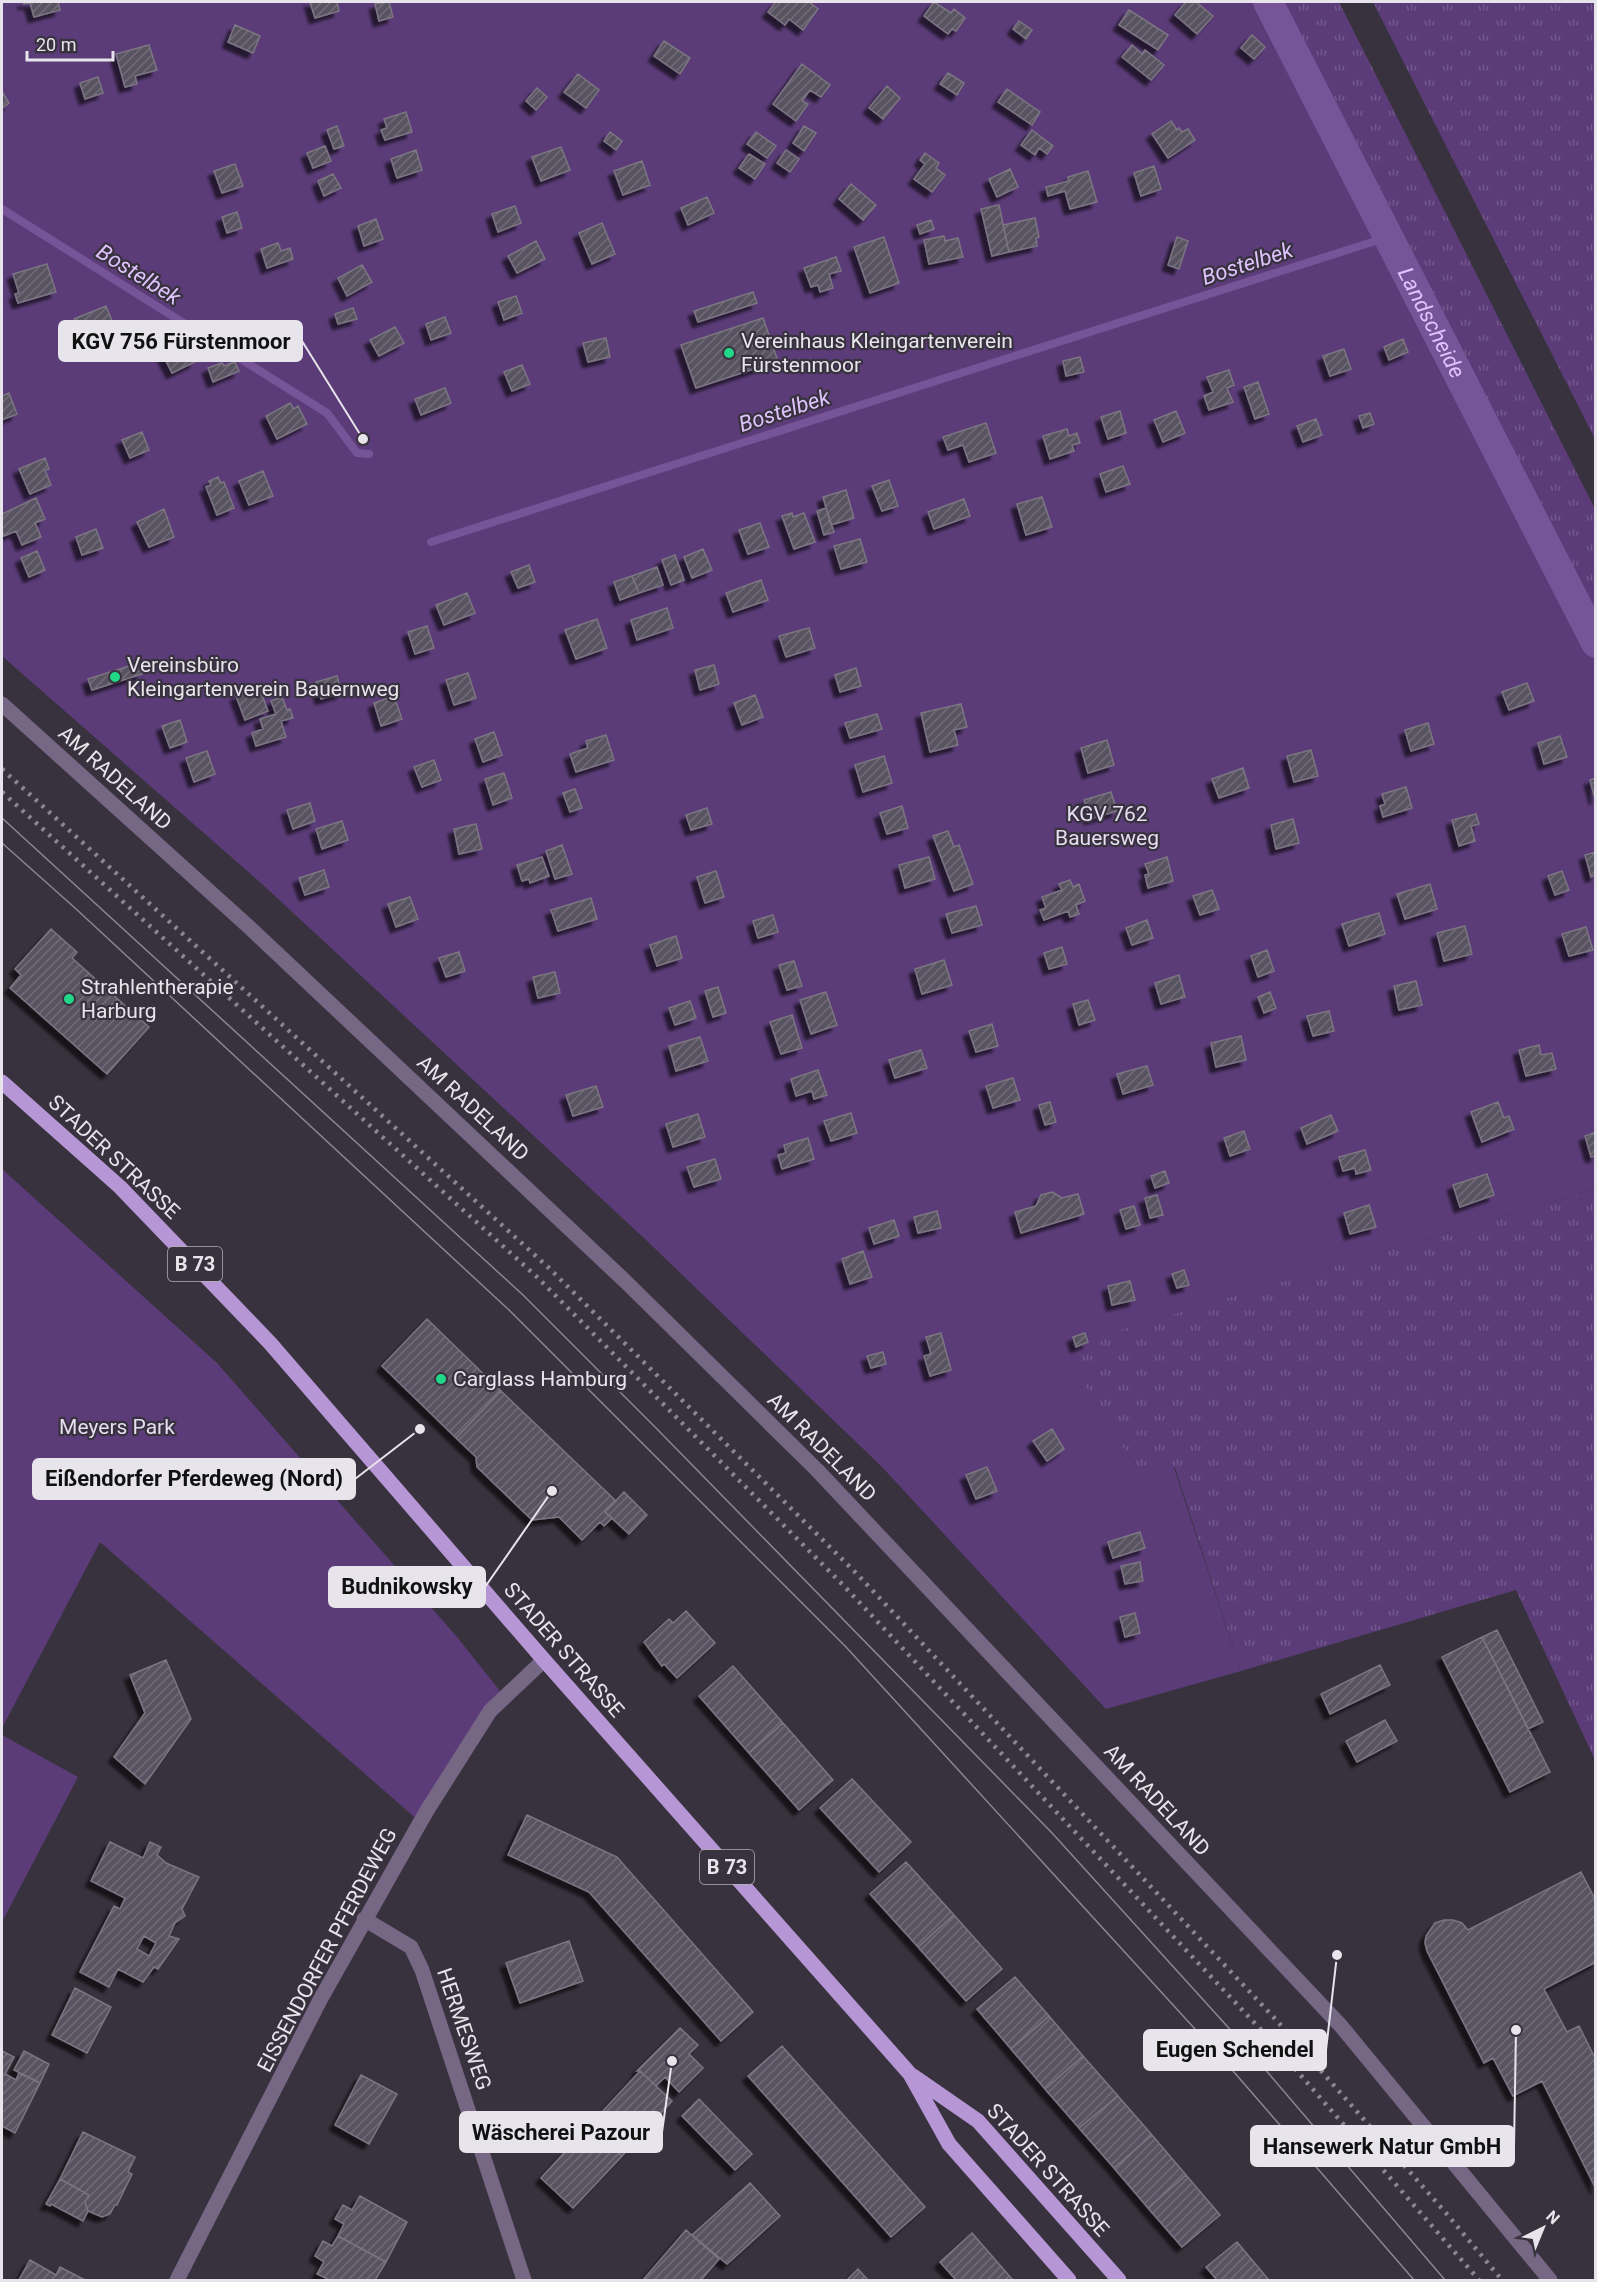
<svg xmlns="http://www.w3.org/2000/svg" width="1597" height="2282" viewBox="0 0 1597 2282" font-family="Roboto,sans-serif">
<defs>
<pattern id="grass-tufts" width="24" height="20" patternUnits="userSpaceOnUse" patternTransform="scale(1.5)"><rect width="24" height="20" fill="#5b3c78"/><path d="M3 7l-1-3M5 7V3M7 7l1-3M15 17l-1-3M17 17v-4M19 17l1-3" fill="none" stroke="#73588b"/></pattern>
<pattern id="building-hatch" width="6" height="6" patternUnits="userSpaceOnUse" patternTransform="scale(1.5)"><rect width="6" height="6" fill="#595360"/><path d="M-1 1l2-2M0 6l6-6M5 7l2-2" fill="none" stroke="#716c77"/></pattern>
<filter id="shadow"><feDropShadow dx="-5.5" dy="5.5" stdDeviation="1.5" flood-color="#0009"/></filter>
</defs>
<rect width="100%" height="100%" fill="#38323e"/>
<!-- grass -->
<path fill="url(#grass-tufts)" d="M1279,2H1339L1595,509V612Z
M1373,2H1595V439Z
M1595,1189V1760L1516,1590L1241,1671L1175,1468H1138L1107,1426L1064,1346Z"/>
<!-- green -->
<path fill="#5b3c78" d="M2,2H1272L1385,221L1595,622V1189L1065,1346L1107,1426L1138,1468H1174L1241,1671L1106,1709L882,1467L646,1240L262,884L2,656Z
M2,1169L217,1363L457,1637L504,1696L420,1822L100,1542L2,1728Z
M2,1735L78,1777L2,1922Z"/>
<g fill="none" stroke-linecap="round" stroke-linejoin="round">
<!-- stream -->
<path stroke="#775498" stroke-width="8" d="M2,209L327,413L357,453L369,454
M431,542L1388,237"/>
<!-- canal -->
<path stroke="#775498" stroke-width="30" id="s1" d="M1268,2L1596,643"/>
</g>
<!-- building -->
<path fill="url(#building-hatch)" stroke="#7b7582" stroke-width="1.5" fill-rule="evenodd" filter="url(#shadow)" d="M23,2H58L60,10L34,17L30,3L24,4Z
M310,2H337L339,11L315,18Z
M389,2L393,17L379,21L375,4Z
M776,2H809L818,9L803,30L789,19L785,25L768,12Z
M934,2L951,13L954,9L965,18L956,31L952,29L948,34L924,16Z
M1186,2H1196L1213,16L1197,34L1175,15Z
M1129,10L1168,35L1158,50L1119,25Z
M1019,21L1032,30L1026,39L1013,29Z
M235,25L260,36L253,53L228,42Z
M1252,35L1265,47L1254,59L1241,48Z
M664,41L690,58L680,74L654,56Z
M149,45L157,70L135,76L137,84L125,87L116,54Z
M1132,45L1142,54L1145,50L1164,65L1151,80L1122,57Z
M802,64L830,85L821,97L810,90L802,101L808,104L796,121L773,104Z
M948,73L964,83L957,95L940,84Z
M578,74L599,90L586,108L564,92Z
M98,77L103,93L85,99L80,83Z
M887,86L900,98L883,119L869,108Z
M537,88L547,97L536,110L526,101Z
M1007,89L1040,112L1032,125L998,102Z
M2,93H3L9,103L2,108Z
M406,112L412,132L385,140L381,130L387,128L384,119Z
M1171,121L1177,130L1179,128L1182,132L1188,129L1195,140L1168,158L1152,134Z
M337,126L344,146L334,149L327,130Z
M804,126L816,133L804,151L793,143Z
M1032,130L1053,146L1047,154L1039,148L1035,155L1021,145Z
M610,132L622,141L616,150L604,141Z
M756,132L776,146L767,158L747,144Z
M325,146L331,161L313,168L307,153Z
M561,147L570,170L541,181L532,157Z
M416,150L422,170L397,178L391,159Z
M786,150L799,159L790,172L777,163Z
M925,153L939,163L936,168L945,175L932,192L914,179L925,164L920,160Z
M749,154L765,164L755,179L739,168Z
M642,161L650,185L623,195L614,171Z
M235,164L243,186L222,193L214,171Z
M1154,166L1161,189L1141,196L1134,173Z
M1010,169L1018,187L997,197L989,179Z
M1088,171L1097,202L1070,209L1065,191L1048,196L1046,187L1069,181L1068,177Z
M333,174L341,188L324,196L318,181Z
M851,184L876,205L863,220L839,199Z
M707,197L714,213L688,225L681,208Z
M999,205L1009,252L992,256L981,209Z
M515,206L521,223L498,232L492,214Z
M237,212L242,228L227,233L222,217Z
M1035,218L1039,237L1036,238L1037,246L1009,252L1003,225Z
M376,219L383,239L364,246L358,226Z
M931,220L934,229L920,234L917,225Z
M602,223L615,254L592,264L579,233Z
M944,236L945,241L958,238L963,257L929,264L924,240Z
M884,237L899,283L870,293L854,247Z
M1177,237L1188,241L1179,269L1168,265Z
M536,241L545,259L517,273L508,256Z
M278,243L281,251L290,248L293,259L267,268L261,249Z
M836,257L841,271L829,274L833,288L820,292L818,285L811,287L804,268Z
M47,264L56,292L18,303L15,294L19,293L13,274Z
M362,265L372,282L347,296L338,278Z
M753,292L757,303L698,322L694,311Z
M516,296L522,313L504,320L498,302Z
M106,306L115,328L83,341L74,319Z
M353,308L357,319L338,324L335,314Z
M445,317L451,333L431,340L426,324Z
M763,318L778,361L696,388L681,345Z
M395,327L404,343L379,356L370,340Z
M606,338L610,357L588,362L583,343Z
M1403,339L1408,352L1389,360L1384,347Z
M185,342L195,362L172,373L162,353Z
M1344,349L1351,369L1330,376L1323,356Z
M1080,357L1084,372L1066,376L1063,361Z
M235,362L239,371L213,382L208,368L222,363L224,366Z
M522,365L530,384L512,391L504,372Z
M1229,370L1234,385L1227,388L1233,402L1209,410L1204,396L1213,392L1207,377Z
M1258,382L1269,414L1255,419L1244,387Z
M445,388L451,403L421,415L415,399Z
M9,393L17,414L2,420V396Z
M290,403L294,409L298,406L307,424L277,439L266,416Z
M1120,411L1126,433L1108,439L1101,417Z
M1176,411L1185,433L1163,442L1154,420Z
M1370,413L1374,424L1363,428L1359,416Z
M1316,419L1322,435L1303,442L1297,426Z
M986,423L996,453L969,462L963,445L948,450L943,437Z
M1067,429L1069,436L1077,433L1080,443L1072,445L1074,451L1050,459L1043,436Z
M142,432L149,450L130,458L122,440Z
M45,458L49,469L45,470L51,485L30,494L19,469Z
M1123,466L1130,484L1106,492L1100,474Z
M263,471L273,496L249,505L239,481Z
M218,477L221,483L224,482L234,508L217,515L206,487L211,485L209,481Z
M889,480L898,506L882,511L872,486Z
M846,490L854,518L831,525L823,497Z
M1042,497L1052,527L1026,535L1017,504Z
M36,498L45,519L35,523L41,537L22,545L16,531L4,536L2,531V514Z
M964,499L970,516L934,529L928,512Z
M826,508L834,532L824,535L817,511Z
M164,509L174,537L149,547L137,522Z
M792,513L793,517L804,513L815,542L794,549L782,516Z
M760,523L769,547L748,554L739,530Z
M96,529L103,548L82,555L76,537Z
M860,539L867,562L841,569L834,546Z
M703,549L712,570L692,578L684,557Z
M37,551L45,570L29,577L21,558Z
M675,555L684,580L671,585L662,560Z
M529,565L535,582L518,588L511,572Z
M657,567L663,585L639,593L632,576Z
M632,576L639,593L620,600L614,582Z
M761,580L768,600L733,612L726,593Z
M467,593L475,613L444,625L436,605Z
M667,608L673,628L637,640L631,620Z
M597,619L607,648L576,659L565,630Z
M427,626L434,648L415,654L408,632Z
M809,628L815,648L786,657L779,636Z
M139,663L142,674L92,690L88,679Z
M714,665L719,684L700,690L695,670Z
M856,668L861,686L840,692L835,675Z
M468,673L476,698L454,705L446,680Z
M337,676L342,693L321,699L316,682Z
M1527,683L1534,701L1509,710L1502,692Z
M259,687L268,711L245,720L236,696Z
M755,695L763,717L742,725L734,703Z
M394,696L402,719L381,726L374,703Z
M282,697L287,710L290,709L293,718L281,721L286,737L256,746L252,733L263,729L260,719L276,714L271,701Z
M961,704L967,727L954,730L958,745L930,752L921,713Z
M877,714L882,729L850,738L845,723Z
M180,720L187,742L170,748L162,726Z
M1428,723L1434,744L1411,751L1405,730Z
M494,732L502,755L483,762L475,739Z
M606,735L614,760L576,772L570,754L588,748L586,741Z
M1560,736L1567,757L1544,764L1538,743Z
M1107,740L1114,765L1088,773L1081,748Z
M1311,750L1318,776L1294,782L1287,756Z
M207,751L215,774L194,782L186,758Z
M884,756L892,783L863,792L855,765Z
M434,760L441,780L422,787L414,767Z
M1243,768L1249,788L1219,798L1212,779Z
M504,773L512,798L493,805L485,779Z
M1596,778V799H1595L1590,780Z
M1406,787L1412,808L1383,817L1380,806L1385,804L1382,794Z
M575,789L582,808L570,812L563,793Z
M1111,792L1117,811L1090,819L1084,800Z
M310,803L315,821L293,829L287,810Z
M902,806L908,828L887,834L880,813Z
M707,808L712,824L691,830L686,815Z
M1476,814L1479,824L1471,826L1475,841L1459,846L1452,820Z
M1293,819L1299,843L1276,849L1271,825Z
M342,821L348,840L322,849L316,829Z
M476,824L482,849L459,854L454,829Z
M948,831L954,847L959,845L973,884L954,891L933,836Z
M562,845L572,874L555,879L546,851Z
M1596,852V875L1591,877L1585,855Z
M542,857L549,876L530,883L529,879L522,881L517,865Z
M929,857L935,879L905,888L899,865Z
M1167,857L1173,881L1148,888L1145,875L1149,874L1145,864Z
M324,870L329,887L305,895L299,878Z
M716,871L724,897L705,903L697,877Z
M1562,871L1569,890L1555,895L1548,876Z
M1070,880L1073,887L1079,884L1085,901L1076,905L1079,914L1070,917L1068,911L1044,920L1040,910L1046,908L1042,897L1062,890L1059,884Z
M1430,884L1437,909L1405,919L1397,894Z
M1212,890L1219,909L1200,915L1193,896Z
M410,897L418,919L396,927L388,904Z
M591,898L597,919L558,931L551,910Z
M976,906L982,925L952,933L946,914Z
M1379,913L1385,934L1349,946L1342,924Z
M773,915L778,932L758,938L753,921Z
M1147,920L1153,938L1132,945L1126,928Z
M1465,926L1472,954L1444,961L1437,933Z
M1586,927L1593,950L1569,956L1562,934Z
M51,929L77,952L72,958L149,1027L107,1074L10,988L21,975L15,969Z
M676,936L682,958L657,966L650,945Z
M1062,947L1067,964L1049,969L1044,953Z
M1267,950L1274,971L1258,977L1251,956Z
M459,952L465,971L446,977L439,958Z
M944,960L952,985L922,994L915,969Z
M794,961L802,986L787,990L779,965Z
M555,972L560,993L538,998L533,977Z
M1179,975L1185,997L1161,1004L1155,983Z
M1416,981L1422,1005L1399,1010L1394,986Z
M718,987L726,1013L713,1017L705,991Z
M826,992L837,1025L811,1034L800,1000Z
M1270,992L1276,1008L1264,1013L1258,997Z
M1088,1000L1095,1020L1079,1025L1073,1004Z
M690,1001L696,1018L675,1025L669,1008Z
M1329,1011L1334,1031L1313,1036L1307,1016Z
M792,1015L802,1048L781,1054L770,1022Z
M992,1024L998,1046L976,1052L969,1031Z
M1241,1036L1246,1060L1216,1067L1211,1043Z
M700,1037L708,1061L676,1071L669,1046Z
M1539,1045L1541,1055L1552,1053L1556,1069L1526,1076L1519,1050Z
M921,1050L927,1068L895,1078L889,1060Z
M1147,1066L1153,1085L1123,1094L1117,1074Z
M818,1070L827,1095L814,1099L812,1091L796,1096L791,1079Z
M1013,1078L1020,1100L993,1108L986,1086Z
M596,1086L603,1107L573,1116L566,1095Z
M1050,1102L1056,1122L1045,1125L1039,1105Z
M1498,1102L1504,1118L1509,1116L1514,1129L1482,1142L1471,1112Z
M851,1113L857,1133L831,1141L824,1121Z
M698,1114L705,1137L673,1147L666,1124Z
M1331,1115L1338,1131L1307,1144L1301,1128Z
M1244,1131L1250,1149L1230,1156L1224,1138Z
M1596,1132V1156L1591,1157L1585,1136Z
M808,1138L814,1159L782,1169L778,1155L786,1153L784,1145Z
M1365,1150L1371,1170L1356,1174L1355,1168L1343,1171L1339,1157Z
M715,1159L721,1179L694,1187L687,1167Z
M1165,1171L1169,1183L1155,1188L1151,1176Z
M1487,1174L1494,1195L1460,1207L1453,1185Z
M1052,1192L1062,1198L1078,1194L1084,1214L1021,1233L1015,1212L1036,1206L1041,1195Z
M1157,1195L1163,1215L1150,1218L1145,1198Z
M1369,1205L1376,1227L1350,1234L1344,1213Z
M1134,1206L1140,1225L1126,1229L1120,1210Z
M937,1211L941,1228L918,1233L914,1217Z
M894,1220L899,1236L874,1244L869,1228Z
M863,1251L872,1277L850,1284L842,1259Z
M1184,1270L1189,1285L1177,1288L1172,1274Z
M1130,1281L1135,1300L1112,1305L1108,1286Z
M427,1319L501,1391L456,1438L382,1366Z
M941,1333L951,1370L930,1376L924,1356L931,1354L926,1337Z
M1085,1333L1088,1342L1076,1347L1073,1337Z
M883,1352L886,1364L871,1368L867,1356Z
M501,1391L616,1501L605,1512L612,1518L604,1526L600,1522L582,1540L559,1517L532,1520L477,1467L476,1457L456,1438Z
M1052,1429L1064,1449L1047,1461L1033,1441Z
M987,1467L997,1491L976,1499L966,1475Z
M624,1492L647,1515L629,1534L605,1512Z
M1140,1532L1145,1548L1113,1558L1108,1542Z
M1140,1562L1143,1581L1125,1584L1121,1566Z
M686,1611L715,1643L677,1678L664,1664L662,1666L644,1642L669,1619L673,1623Z
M1135,1613L1140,1633L1125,1637L1120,1617Z
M1497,1630L1543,1722L1528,1729L1482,1637Z
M1482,1637L1550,1772L1510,1792L1442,1657Z
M166,1660L191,1719L145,1784L114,1757L145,1713L130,1675Z
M1380,1665L1390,1685L1330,1714L1321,1694Z
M733,1666L783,1723L749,1753L699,1696Z
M1385,1720L1397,1741L1357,1762L1346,1741Z
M783,1723L833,1780L799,1810L749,1753Z
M852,1779L911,1842L879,1872L820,1808Z
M527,1815L617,1857L753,2012L721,2041L589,1892L508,1855Z
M110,1842L143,1858L150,1842L161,1847L157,1855L166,1863L199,1877L182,1909L185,1916L175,1923L169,1936L179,1939L158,1969L154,1967L143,1982L118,1969L109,1987L80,1972L114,1906L120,1909L125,1898L91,1881ZM144,1936L156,1943L149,1956L137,1949Z
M906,1862L954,1915L918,1947L870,1894Z
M1581,1872L1596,1901V1962L1544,1989L1567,2032L1579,2026L1596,2060V2189L1542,2081L1513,2096L1493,2058L1484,2063L1427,1951L1425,1943L1426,1936L1435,1923L1444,1920H1453L1462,1923L1468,1930Z
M954,1915L1002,1969L966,2001L918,1947Z
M569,1941L583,1981L520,2003L506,1963Z
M1015,1977L1049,2016L1011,2049L977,2009Z
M75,1988L111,2007L87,2053L52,2035Z
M1049,2016L1083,2056L1045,2089L1011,2049Z
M680,2028L698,2045L689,2054L703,2068L679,2092L665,2077L656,2086L640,2071H637Z
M782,2046L925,2207L891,2237L748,2076Z
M2,2051L14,2057L5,2074L16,2080L19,2073L40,2083L15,2133L2,2126Z
M24,2051L49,2064L40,2083L14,2070Z
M1083,2056L1118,2096L1079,2128L1045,2089Z
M640,2071L672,2101L622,2156L589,2126Z
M361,2075L397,2094L369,2144L335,2125Z
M1118,2096L1152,2135L1114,2168L1079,2128Z
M699,2099L752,2154L735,2170L682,2116Z
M589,2126L622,2156L573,2208L541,2178Z
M83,2132L135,2157L128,2172L132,2174L117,2205H115L110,2214L102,2217L88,2211L85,2202L89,2195L60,2179Z
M1152,2135L1186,2175L1148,2208L1114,2168Z
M1186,2175L1220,2215L1182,2247L1148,2208Z
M60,2179L89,2195L85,2202L88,2211L83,2221L51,2204L50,2206L46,2204Z
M750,2183L780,2216L727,2264L692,2235Z
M360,2196L407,2222L386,2262L338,2236L344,2224L335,2219L343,2205L352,2210Z
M686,2230L719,2259L701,2280H643Z
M972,2233L1012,2279L1010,2280H956L940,2262Z
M338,2236L386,2262L375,2280H330L317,2274L324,2262L315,2256L323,2241L332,2246Z
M1237,2242L1268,2279L1266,2280H1217L1206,2267Z
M30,2260L56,2275L60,2267L85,2280H19Z
M858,2269L868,2280H847Z"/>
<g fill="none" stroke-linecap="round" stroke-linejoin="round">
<!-- minor -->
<path stroke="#766785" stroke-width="15" d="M2,704L249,927L625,1281L817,1470L1341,2026L1550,2280
M364,1919L411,1947L422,1970L524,2280
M177,2280L320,2000L426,1812L490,1711L544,1660"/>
<!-- primary -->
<path stroke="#b696d5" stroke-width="15" d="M2,1082L120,1187L270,1343L544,1660L910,2074L949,2144L1069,2280
M913,2076L978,2121L1119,2280"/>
<!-- tram -->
<path stroke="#8b8790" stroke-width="1.5" d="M2,818L523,1295L656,1428L1053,1834L1246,2047L1445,2280
M2,843L75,908L509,1310L846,1647L1227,2064L1414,2280"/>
<!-- rail -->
<path stroke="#8b8790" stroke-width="4.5" stroke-dasharray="3 6" stroke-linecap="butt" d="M2,769L549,1268L857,1574L1279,2023L1446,2213L1502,2280
M2,792L537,1277L844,1586L1263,2032L1479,2280"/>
</g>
<!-- markers -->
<g fill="#20d887" stroke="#38323e" stroke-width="2">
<circle cx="729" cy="353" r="6"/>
<circle cx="115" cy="677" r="6"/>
<circle cx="69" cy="999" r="6"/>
<circle cx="441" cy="1379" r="6"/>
</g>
<g text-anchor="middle" stroke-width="4.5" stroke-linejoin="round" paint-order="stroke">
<!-- shield labels -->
<g fill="#38323e" stroke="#b2afb7" stroke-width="1.5">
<rect x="168" y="1247" width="54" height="34" rx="4.5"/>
<rect x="700" y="1850" width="54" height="34" rx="4.5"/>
</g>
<g font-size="20" font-weight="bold" fill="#e7e4eb">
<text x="195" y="1271">B 73</text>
<text x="727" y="1874">B 73</text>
</g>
<!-- poi labels -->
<g font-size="21" fill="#e7e4eb" stroke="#38323e" text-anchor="start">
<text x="741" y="348">Vereinhaus Kleingartenverein<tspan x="741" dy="24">Fürstenmoor</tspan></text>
<text x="127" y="672">Vereinsbüro<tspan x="127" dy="24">Kleingartenverein Bauernweg</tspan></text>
<text x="81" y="994">Strahlentherapie<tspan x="81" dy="24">Harburg</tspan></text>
<text x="453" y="1386">Carglass Hamburg</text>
</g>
<!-- street labels -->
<g font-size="21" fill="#e7e4eb" stroke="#38323e">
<text transform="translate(115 778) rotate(42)" y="7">AM RADELAND</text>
<text transform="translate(473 1108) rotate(43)" y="7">AM RADELAND</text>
<text transform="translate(114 1157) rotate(43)" y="7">STADER STRASSE</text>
<text transform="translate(822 1447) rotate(45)" y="7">AM RADELAND</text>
<text transform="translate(564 1650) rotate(49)" y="7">STADER STRASSE</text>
<text transform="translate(1157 1800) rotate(47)" y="7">AM RADELAND</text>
<text transform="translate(327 1950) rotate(-62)" y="7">EISSENDORFER PFERDEWEG</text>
<text transform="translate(464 2029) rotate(71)" y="7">HERMESWEG</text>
<text transform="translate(1048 2170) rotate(48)" y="7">STADER STRASSE</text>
</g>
<!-- park labels -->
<g font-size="21" fill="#e6ddf1" stroke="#38323e">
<text x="1107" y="821">KGV 762<tspan x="1107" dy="24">Bauersweg</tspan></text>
<text x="117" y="1434">Meyers Park</text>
</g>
<!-- water labels -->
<g font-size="22" font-style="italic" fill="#dfc3fd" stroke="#38323e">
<text transform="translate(1247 263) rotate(-18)" y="8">Bostelbek</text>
<text transform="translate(139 274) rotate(32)" y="8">Bostelbek</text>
<text dy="8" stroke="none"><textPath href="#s1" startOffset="360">Landscheide</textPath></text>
<text transform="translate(784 410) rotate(-18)" y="8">Bostelbek</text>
</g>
</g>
<!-- callouts -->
<path fill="none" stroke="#e7e4eb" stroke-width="2" d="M363 439L302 341M420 1429L355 1479M552 1491L485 1587M1337 1955L1326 2050M672 2061L662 2132M1516 2030L1514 2146"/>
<g fill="#e7e4eb" stroke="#38323e" stroke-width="2">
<circle cx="363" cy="439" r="6"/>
<circle cx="420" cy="1429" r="6"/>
<circle cx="552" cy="1491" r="6"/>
<circle cx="1337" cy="1955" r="6"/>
<circle cx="672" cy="2061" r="6"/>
<circle cx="1516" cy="2030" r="6"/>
</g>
<g fill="#e7e4eb" stroke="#e7e4eb" stroke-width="2">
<rect x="59" y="321" width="243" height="40" rx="6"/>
<rect x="33" y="1459" width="322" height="40" rx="6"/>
<rect x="329" y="1567" width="156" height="40" rx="6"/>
<rect x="1144" y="2030" width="182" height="40" rx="6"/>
<rect x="460" y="2112" width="202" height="40" rx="6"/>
<rect x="1251" y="2126" width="263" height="40" rx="6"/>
</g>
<g font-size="22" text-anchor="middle" font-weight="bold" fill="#111">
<text x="181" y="349">KGV 756 Fürstenmoor</text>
<text x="194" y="1486">Eißendorfer Pferdeweg (Nord)</text>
<text x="407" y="1594">Budnikowsky</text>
<text x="1235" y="2057">Eugen Schendel</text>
<text x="561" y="2140">Wäscherei Pazour</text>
<text x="1382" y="2154">Hansewerk Natur GmbH</text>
</g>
<!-- border -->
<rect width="1597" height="2282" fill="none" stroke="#e7e4eb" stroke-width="6"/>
<!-- north arrow -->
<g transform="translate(1543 2228) rotate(43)" stroke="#38323e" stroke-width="4.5" paint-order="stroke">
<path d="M0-4.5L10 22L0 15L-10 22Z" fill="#e7e4eb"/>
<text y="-9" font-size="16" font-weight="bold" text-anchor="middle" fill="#e7e4eb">N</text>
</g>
<!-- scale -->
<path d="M27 51v9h86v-9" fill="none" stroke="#e7e4eb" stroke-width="3"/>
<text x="36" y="51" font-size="18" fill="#e7e4eb" stroke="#38323e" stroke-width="4.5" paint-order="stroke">20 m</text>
</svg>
